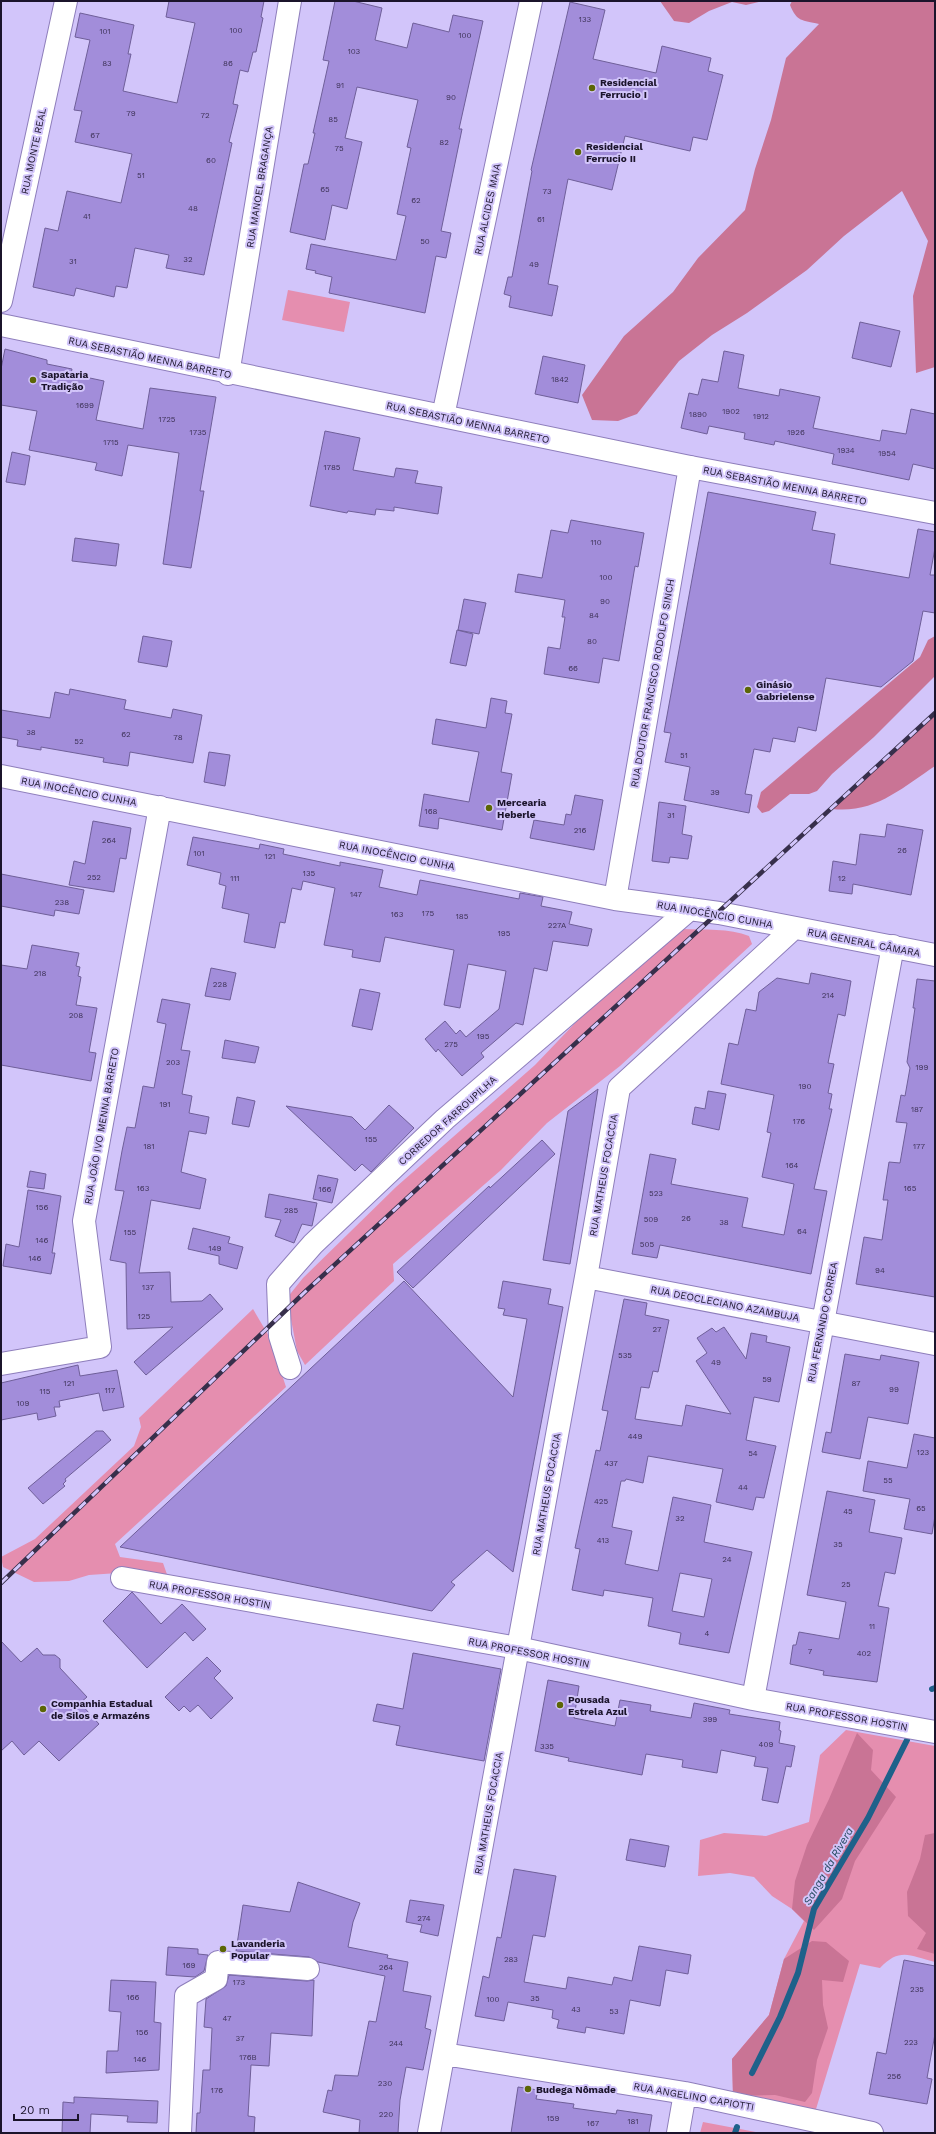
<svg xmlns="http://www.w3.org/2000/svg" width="936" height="2134" viewBox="0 0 936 2134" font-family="'Work Sans',sans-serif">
<rect width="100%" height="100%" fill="#d2c5fa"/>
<!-- green -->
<path fill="#e58eaf" d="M288,290L350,302L344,332L282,320Z
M682,929C703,930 730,928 749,936L752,944L620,1066L547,1123L501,1170L393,1264L394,1281L305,1365L297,1351L287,1298L303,1278L396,1187L535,1065L578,1020Z
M253,1309L270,1338L286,1387L115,1544L120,1557L163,1563L170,1583L118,1573L89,1575L69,1581L34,1582L3,1567L1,1557L35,1539L134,1446L141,1427L139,1418Z
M846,1730L935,1746V1962C910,1956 900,1947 880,1968L860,1964L813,2119L733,2096L732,2059L769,2015L784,1959L804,1921L792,1909L772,1896L754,1877L730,1873L698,1876L700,1840L724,1833L766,1836L809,1822L820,1755Z
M703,2122L761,2133H700Z"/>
<!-- forest -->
<path fill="#c97495" d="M660,1H763L746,5L732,2L709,11L689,23L674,21Z
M792,1H935V367L916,373L913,296L928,241L902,191L844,236L807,270L747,313L712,335L679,361L637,414L618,421L592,420L582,395L624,336L673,292L698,258L745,210L755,169L771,120L786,58L819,24C802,20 797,22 790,5Z
M935,636V676L874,737L832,774L817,791L809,794H790L769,811L762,813L757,807L761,792L920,657L928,640Z
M935,713V766C902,788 874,814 832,809Z
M857,1733L873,1750L871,1770L896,1797L855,1861L842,1899L814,1930L792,1909L795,1881L807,1845L829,1799Z
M935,1833V1954L917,1949L926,1933L908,1916L907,1892L920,1859L925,1835Z
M812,1941L826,1942L849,1961L843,1982L822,1980L823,2005L828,2028L817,2060L812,2093L805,2102L775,2095L733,2096L732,2059L769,2015L784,1959Z"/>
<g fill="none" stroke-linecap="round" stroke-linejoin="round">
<!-- stream -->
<path stroke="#1e618a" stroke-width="6" d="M932,1689L935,1688
M752,2073L780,2017L798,1973L814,1909L868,1818L907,1740
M735,2133L737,2127"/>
</g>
<!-- building -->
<path fill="#a28dda" stroke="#6f5f99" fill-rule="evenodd" d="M169,1H264L261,17L263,18L256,52H253L248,72L240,70L233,104L238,105L229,142L232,143L204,275L166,268L169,255L135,248L127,288L116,286L114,297L76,288L74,296L33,287L45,228L58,231L67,191L121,203L132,154L75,142L82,111L74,110L90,40L75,37L80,13L134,25L128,54H131L123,91L177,103L195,23L166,17Z
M335,1H353L382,8L375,40L407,48L413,23L449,32L453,15L483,21L459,129H462L441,231L451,233L446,258L436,256L425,313L329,293L332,277L315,273L316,271L306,269L311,244L396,260L406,216L397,214L411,148L407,147L418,100L357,87L345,138L362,142L347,209L332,205L325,240L290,232L304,164H308L315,133H313L329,61L323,60Z
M570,2L605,10L593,59L656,73L662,46L711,58L708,71L723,75L707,140L693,137L690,151L625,136L612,190L568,179L548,284L558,286L552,316L509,307L511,296L504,294L508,277H512L532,171L531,170Z
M860,322L900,331L891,367L852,358Z
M5,349L47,360V364L72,369L71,374L104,381L96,420L143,429L150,388L216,397L200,491H204L191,568L163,564L179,453L128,445L122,476L95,470L97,463L29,450L37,411L1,405V369Z
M724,351L744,355L738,388L779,396L780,389L820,397L813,428L880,441L882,430L906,434L911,409L935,414V469L913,464L909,480L832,464L834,454L775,441L774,445L744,439L745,433L709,426L707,434L681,428L689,393L698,395L702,379L718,382Z
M543,356L585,365L578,403L535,394Z
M325,431L360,438L353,470L394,477L396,468L418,471L415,483L442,487L438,514L394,507V511L376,509L375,515L348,511L347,513L310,506Z
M12,452L30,456L25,485L6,482Z
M708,492L816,512L812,530L835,534L830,564L909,578L918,529L935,532V548L930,575H935V613L923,611L913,661L881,687L826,678L816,731L798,727L795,742L773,738L770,752L754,749L745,794L752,795L749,813L684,800L690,767L665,762L671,733L664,732Z
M571,520L644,533L638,567L635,566L619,661L603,658L599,683L544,674L548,647L560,649L565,617H562L565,600L515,592L518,574L542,578L551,530L568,533Z
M75,538L119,544L116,566L72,561Z
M464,599L486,603L479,634L458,630Z
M457,630L473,634L466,666L450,663Z
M143,636L172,641L167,667L138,662Z
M70,689L126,700L124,709L171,718L173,709L202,715L193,763L130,752L128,766L103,762L104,758L41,747V750L17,746L18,740L1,737V710L50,718L55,692L69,695Z
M491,698L507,701L505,713L512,714L501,772L512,774L502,830L439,818L438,829L419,826L424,794L469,802L479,752L432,744L436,719L486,728Z
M209,752L230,755L225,786L204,782Z
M575,795L603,800L594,850L530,838L534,820L564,825L566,814L571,815Z
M659,802L686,806L682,834L692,836L688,859L670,857L669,863L652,861Z
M93,821L131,828L126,859L120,858L114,892L69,885L74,861L85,864Z
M887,824L923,830L911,895L853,884L852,894L829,891L833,861L856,865L860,834L885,837Z
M193,837L259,849L260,844L284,849L283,854L340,866V862L383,870L379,887L417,895L420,880L519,899L520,893L543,897L541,906L572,912L569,924L592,929L588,946L553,941L547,971L534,968L523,1025L516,1023L481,1053L484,1057L462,1076L438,1049L436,1052L425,1039L445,1021L456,1034L460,1030L466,1037L499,1009L506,971L468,964L460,1008L444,1005L454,950L385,937L380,962L352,957L353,950L324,945L335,888L303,881L301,890L292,888L285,923L280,922L275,948L244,942L249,914L222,908L226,886L219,884L221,873L187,865Z
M1,874L84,890L79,914L55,910L54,916L1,906Z
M32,945L79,953L76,966L80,967L78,976L81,977L76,1005L97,1008L89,1052L96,1053L91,1081L1,1065V965L27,969Z
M211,968L236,973L230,1000L205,996Z
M811,973L851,981L845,1016L838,1014L828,1063L834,1064L828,1093L832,1094L829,1109H832L814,1189L827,1191L811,1274L660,1245L657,1258L632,1254L650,1154L676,1159L671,1184L748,1198L742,1227L784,1235L794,1184L762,1177L771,1133L767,1132L774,1095L721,1084L729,1043L738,1045L746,1009L756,1011L759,992L777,978L809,984Z
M917,979L935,981V1297L856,1284L864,1237L882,1240L888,1200H883L889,1162L900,1163L907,1123L896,1122L901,1095L905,1096L910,1068L907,1062L915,1008H913Z
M360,989L380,993L372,1030L352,1026Z
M162,999L190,1004L181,1050L190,1051L182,1094L192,1096L189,1113L209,1117L206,1134L189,1131L181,1172L206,1179L200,1209L151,1200L139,1273L170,1272L171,1302L202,1301L210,1294L223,1309L146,1375L134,1362L173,1327L127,1329L126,1263L110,1260L124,1191L115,1190L122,1151L127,1127L135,1128L143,1086L154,1088L166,1024L157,1022Z
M225,1040L259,1047L255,1063L222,1058Z
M598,1089L570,1264L543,1260L568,1111Z
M708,1091L726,1094L719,1130L692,1124L695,1107L705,1109Z
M237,1097L255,1101L249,1127L232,1124Z
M389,1105L414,1128L371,1172L362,1164L355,1171L286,1106L352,1117L365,1130Z
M542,1140L555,1154L413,1288L397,1272L489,1186L490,1188Z
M30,1171L46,1174L44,1189L27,1187Z
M318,1175L338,1179L332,1203L313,1199Z
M28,1190L61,1196L52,1253H55L51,1274L3,1266L6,1244L19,1247Z
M269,1194L317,1203L312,1226L302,1224L294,1243L275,1236L281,1220L265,1217Z
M193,1228L230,1237L228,1243L243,1247L237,1269L219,1264V1256L188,1249Z
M404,1281L513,1397L527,1319L503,1315L505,1309L498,1308L503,1281L551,1289L548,1304L563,1307L513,1572L487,1550L451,1582L455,1585L432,1611L120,1547Z
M624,1299L647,1303L645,1315L669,1320L658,1372L653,1371L649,1388L641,1387L635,1419L682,1426L686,1405L731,1414L696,1361L707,1353L697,1338L712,1328L716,1332L724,1327L746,1359L751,1333L767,1336L766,1342L790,1347L779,1402L754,1397L746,1440L776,1446L764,1498L756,1497L753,1510L716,1502L723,1469L648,1456L643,1483L626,1479L625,1481H621L612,1527L632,1531L625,1564L658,1571L673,1497L711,1505L704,1542L752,1552L729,1653L679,1644L681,1633L648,1626L653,1598L604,1590L603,1596L572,1590L580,1549L575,1548L596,1450L600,1451L608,1411L602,1410ZM680,1573L712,1579L704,1617L672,1611Z
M845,1354L880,1360L881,1355L919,1362L908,1424L868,1417L860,1459L822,1452L826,1432L831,1433Z
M78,1365L80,1376L117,1370L124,1407L103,1411L99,1393L59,1401L60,1407H54L56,1416L38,1420L37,1413L1,1420V1383Z
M96,1431H103L111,1440L65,1479L66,1481L63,1484L65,1486L43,1504L28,1488Z
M914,1434L935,1438V1516L932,1534L904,1529L910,1499L863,1491L868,1461L907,1468Z
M827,1491L875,1500L869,1532L902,1538L895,1574L885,1572L878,1606L889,1608L877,1682L823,1675L824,1671L790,1664L793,1645H796L799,1632L839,1639L846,1602L807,1595Z
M132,1592L161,1624L182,1604L206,1629L193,1641L185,1632L147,1668L103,1621Z
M1,1641L21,1662L37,1648L43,1655H55L60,1659V1668L87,1697L80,1703L99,1724L59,1761L39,1741L24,1755L12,1741L1,1751Z
M413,1653L501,1669L484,1761L396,1745L400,1726L373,1721L377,1704L403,1709Z
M207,1657L221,1671L214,1678L233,1698L211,1719L198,1705L190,1712L184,1706L179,1711L165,1697Z
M548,1680L579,1686L574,1718L615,1726L620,1700L651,1705L650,1711L691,1718L694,1703L730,1710L729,1714L780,1722L779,1730L781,1731L779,1743L795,1746L791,1767L786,1766L778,1803L762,1800L768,1768L754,1766L756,1757L721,1750L717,1773L682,1767L683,1760L646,1754L642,1775L568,1761L569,1758L535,1751Z
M630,1839L669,1846L665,1867L626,1860Z
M514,1869L556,1876L545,1937L533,1935L524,1982L566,1989L568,1977L612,1985L614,1977L632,1981L639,1946L691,1955L688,1974L666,1970L660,2006L630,2000L624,2034L586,2027L585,2033L557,2028L559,2020L552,2018L553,2010L508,2002L504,2021L475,2016L483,1976L489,1978L497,1937L501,1938Z
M298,1882L360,1903L353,1922L348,1947L388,1955L387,1958L408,1962L403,1991L431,1996L425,2028L431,2030L423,2070L406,2067L400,2100L398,2133H359L360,2120L323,2112L328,2090L332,2091L335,2075L358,2076L369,2021L376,2022L385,1976L318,1962L309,1957L236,1951L243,1905L290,1912Z
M410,1900L444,1905L438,1936L420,1932L422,1925L406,1922Z
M168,1947L198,1949V1954L208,1955L204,1971L195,1977L166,1975Z
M904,1960L935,1966V2034L927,2078L932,2079L927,2104L869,2094L877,2052L886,2054Z
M229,1975L307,1981L314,1980L312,2036L271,2033L269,2066L251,2065L248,2116L255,2117L254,2133H196L197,2113H200L203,2070H210L212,2028L204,2027L206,1999L226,1986Z
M111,1980L156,1982L154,2022L161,2023L159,2070L106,2073L107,2051H118L121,2012L109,2011Z
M518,2087L538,2090L536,2099L574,2104L573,2108L616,2114L617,2110L652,2115L649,2133H511Z
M74,2097L158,2101L157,2123L127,2122L128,2116L91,2114L90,2133H62L63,2102L74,2103Z"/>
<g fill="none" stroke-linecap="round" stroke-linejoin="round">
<!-- street casing -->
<g stroke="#8e7ebb" stroke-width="24">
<path id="street" d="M1,301L66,1
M228,374L290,1
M443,416L531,1
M1,776L615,899L719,913L935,955
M615,899L690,467
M586,1277L935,1344
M1,1364L100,1347L84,1221L160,807
M290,1368L280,1336L278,1284L313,1244L445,1119L690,909
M122,1578L518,1648L753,1699L935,1732
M753,1699L893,946
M444,2054L685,2093L872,2133
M180,2133L186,1996L216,1979L218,1962L308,1969
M429,2133L586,1277L619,1088L794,928
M678,2133L685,2093"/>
</g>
<!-- secondary casing -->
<g stroke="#8e7ebb" stroke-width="24">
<path id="secondary" d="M1,325L690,467L935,513"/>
</g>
<!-- street -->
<use href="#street" stroke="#fff" stroke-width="22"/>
<!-- secondary -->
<use href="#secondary" stroke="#fff" stroke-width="22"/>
<!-- rail casing -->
<g stroke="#372f4b" stroke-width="4.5">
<path id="rail" d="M1,1583L306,1291L935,713"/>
</g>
<!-- rail -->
<use href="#rail" stroke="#d2c5fa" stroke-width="3" stroke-dasharray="9" stroke-linecap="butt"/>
</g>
<!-- markers -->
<g fill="#5c6606" stroke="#d2c5fa" stroke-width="1.5">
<circle cx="592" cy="88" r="4"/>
<circle cx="578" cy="152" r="4"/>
<circle cx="33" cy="380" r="4"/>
<circle cx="748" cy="690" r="4"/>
<circle cx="489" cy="808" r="4"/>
<circle cx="560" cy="1705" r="4"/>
<circle cx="43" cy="1709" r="4"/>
<circle cx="223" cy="1949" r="4"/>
<circle cx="528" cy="2089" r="4"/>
</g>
<g text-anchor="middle" stroke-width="4" stroke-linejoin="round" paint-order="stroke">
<!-- number labels -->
<g font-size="8" fill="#3d3257">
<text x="585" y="22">133</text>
<text x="236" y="33">100</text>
<text x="105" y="34">101</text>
<text x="465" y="38">100</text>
<text x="354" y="54">103</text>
<text x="107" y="66">83</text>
<text x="228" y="66">86</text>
<text x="340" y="88">91</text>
<text x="451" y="100">90</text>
<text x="131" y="116">79</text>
<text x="205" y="118">72</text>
<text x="333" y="122">85</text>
<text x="95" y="138">67</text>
<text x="444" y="145">82</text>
<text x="339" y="151">75</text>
<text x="211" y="163">60</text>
<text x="141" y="178">51</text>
<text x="325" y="192">65</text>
<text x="547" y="194">73</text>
<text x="416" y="203">62</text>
<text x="193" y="211">48</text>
<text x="87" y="219">41</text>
<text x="541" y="222">61</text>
<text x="425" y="244">50</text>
<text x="188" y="262">32</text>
<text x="73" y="264">31</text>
<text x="534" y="267">49</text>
<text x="560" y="382">1842</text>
<text x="85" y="408">1699</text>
<text x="731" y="414">1902</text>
<text x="698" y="417">1890</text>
<text x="761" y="419">1912</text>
<text x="167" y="422">1725</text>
<text x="198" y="435">1735</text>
<text x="796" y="435">1926</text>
<text x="111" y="445">1715</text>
<text x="846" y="453">1934</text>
<text x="887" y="456">1954</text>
<text x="332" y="470">1785</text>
<text x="596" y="545">110</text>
<text x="606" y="580">100</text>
<text x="605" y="604">90</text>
<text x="594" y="618">84</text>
<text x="592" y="644">80</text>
<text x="573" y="671">66</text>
<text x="31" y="735">38</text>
<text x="126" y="737">62</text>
<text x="178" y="740">78</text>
<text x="79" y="744">52</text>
<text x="684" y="758">51</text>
<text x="715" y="795">39</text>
<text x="431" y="814">168</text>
<text x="671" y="818">31</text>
<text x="580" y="833">216</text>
<text x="109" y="843">264</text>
<text x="902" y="853">26</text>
<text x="199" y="856">101</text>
<text x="270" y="859">121</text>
<text x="309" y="876">135</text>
<text x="94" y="880">252</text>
<text x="235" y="881">111</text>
<text x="842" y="881">12</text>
<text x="356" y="897">147</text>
<text x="62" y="905">238</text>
<text x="428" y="916">175</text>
<text x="397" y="917">163</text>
<text x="462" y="919">185</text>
<text x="557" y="928">227A</text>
<text x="504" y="936">195</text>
<text x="40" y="976">218</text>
<text x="220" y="987">228</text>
<text x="828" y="998">214</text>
<text x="76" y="1018">208</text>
<text x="483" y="1039">195</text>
<text x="451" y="1047">275</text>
<text x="173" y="1065">203</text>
<text x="922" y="1070">199</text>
<text x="805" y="1089">190</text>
<text x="165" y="1107">191</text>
<text x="917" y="1112">187</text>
<text x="799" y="1124">176</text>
<text x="371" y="1142">155</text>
<text x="149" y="1149">181</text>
<text x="919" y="1149">177</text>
<text x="792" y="1168">164</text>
<text x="143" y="1191">163</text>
<text x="910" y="1191">165</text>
<text x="325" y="1192">166</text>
<text x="656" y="1196">523</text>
<text x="42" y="1210">156</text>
<text x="291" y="1213">285</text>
<text x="686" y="1221">26</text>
<text x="651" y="1222">509</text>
<text x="724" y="1225">38</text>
<text x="802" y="1234">64</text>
<text x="130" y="1235">155</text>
<text x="42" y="1243">146</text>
<text x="647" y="1247">505</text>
<text x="215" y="1251">149</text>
<text x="35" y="1261">146</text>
<text x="880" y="1273">94</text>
<text x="148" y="1290">137</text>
<text x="144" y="1319">125</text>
<text x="657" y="1332">27</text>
<text x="625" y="1358">535</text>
<text x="716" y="1365">49</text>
<text x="767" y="1382">59</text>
<text x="69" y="1386">121</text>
<text x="856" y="1386">87</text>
<text x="894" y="1392">99</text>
<text x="110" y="1393">117</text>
<text x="45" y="1394">115</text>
<text x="23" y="1406">109</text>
<text x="635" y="1439">449</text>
<text x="923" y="1455">123</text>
<text x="753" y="1456">54</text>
<text x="611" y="1466">437</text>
<text x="888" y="1483">55</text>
<text x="743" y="1490">44</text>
<text x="601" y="1504">425</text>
<text x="921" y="1511">65</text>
<text x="848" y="1514">45</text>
<text x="680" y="1521">32</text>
<text x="603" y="1543">413</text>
<text x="838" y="1547">35</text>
<text x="727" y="1562">24</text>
<text x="846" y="1587">25</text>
<text x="872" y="1629">11</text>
<text x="707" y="1636">4</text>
<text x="810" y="1654">7</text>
<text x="864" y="1656">402</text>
<text x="710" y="1722">399</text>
<text x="766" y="1747">409</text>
<text x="547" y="1749">335</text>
<text x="424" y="1921">274</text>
<text x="511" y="1962">283</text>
<text x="189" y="1968">169</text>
<text x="386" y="1970">264</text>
<text x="239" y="1985">173</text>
<text x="917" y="1992">235</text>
<text x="133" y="2000">166</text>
<text x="535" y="2001">35</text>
<text x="493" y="2002">100</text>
<text x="576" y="2012">43</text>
<text x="614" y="2014">53</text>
<text x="227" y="2021">47</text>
<text x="142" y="2035">156</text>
<text x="240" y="2041">37</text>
<text x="911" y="2045">223</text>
<text x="396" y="2046">244</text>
<text x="248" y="2060">176B</text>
<text x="140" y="2062">146</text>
<text x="894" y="2079">256</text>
<text x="385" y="2086">230</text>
<text x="217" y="2093">176</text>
<text x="386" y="2117">220</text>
<text x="553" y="2121">159</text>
<text x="633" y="2124">181</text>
<text x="593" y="2126">167</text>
</g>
<!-- poi labels -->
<g font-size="10" font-weight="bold" fill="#1b142b" stroke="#d2c5fa" text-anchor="start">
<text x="600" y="86">Residencial<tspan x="600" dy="12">Ferrucio I</tspan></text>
<text x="586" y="150">Residencial<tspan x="586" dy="12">Ferrucio II</tspan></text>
<text x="41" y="378">Sapataria<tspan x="41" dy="12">Tradição</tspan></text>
<text x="756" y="688">Ginásio<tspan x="756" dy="12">Gabrielense</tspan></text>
<text x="497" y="806">Mercearia<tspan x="497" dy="12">Heberle</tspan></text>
<text x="568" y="1703">Pousada<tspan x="568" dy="12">Estrela Azul</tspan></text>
<text x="51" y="1707">Companhia Estadual<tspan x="51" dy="12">de Silos e Armazéns</tspan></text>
<text x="231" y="1947">Lavanderia<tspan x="231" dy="12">Popular</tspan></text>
<text x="536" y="2093">Budega Nômade</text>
</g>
<!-- street labels -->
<g font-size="10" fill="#1b142b" stroke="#d2c5fa">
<text transform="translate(33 151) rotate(-78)" y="4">RUA MONTE REAL</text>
<text transform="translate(259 187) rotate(-81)" y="4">RUA MANOEL BRAGANÇA</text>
<text transform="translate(487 209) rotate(-78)" y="4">RUA ALCIDES MAIA</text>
<text transform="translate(150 357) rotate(12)" y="4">RUA SEBASTIÃO MENNA BARRETO</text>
<text transform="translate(468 422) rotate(12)" y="4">RUA SEBASTIÃO MENNA BARRETO</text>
<text transform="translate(785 485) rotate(11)" y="4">RUA SEBASTIÃO MENNA BARRETO</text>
<text transform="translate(652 683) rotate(-80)" y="4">RUA DOUTOR FRANCISCO RODOLFO SINCH</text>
<text transform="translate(79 791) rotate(11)" y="4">RUA INOCÊNCIO CUNHA</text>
<text transform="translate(397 855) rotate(11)" y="4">RUA INOCÊNCIO CUNHA</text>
<text transform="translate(715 914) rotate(10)" y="4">RUA INOCÊNCIO CUNHA</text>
<text transform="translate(864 942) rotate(11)" y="4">RUA GENERAL CÂMARA</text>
<text transform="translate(447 1120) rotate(-42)" y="4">CORREDOR FARROUPILHA</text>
<text transform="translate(101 1126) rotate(-80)" y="4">RUA JOÃO IVO MENNA BARRETO</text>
<text transform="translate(603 1175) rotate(-80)" y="4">RUA MATHEUS FOCACCIA</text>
<text transform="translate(725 1303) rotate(11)" y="4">RUA DEOCLECIANO AZAMBUJA</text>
<text transform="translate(822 1322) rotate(-79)" y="4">RUA FERNANDO CORREA</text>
<text transform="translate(546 1494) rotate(-80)" y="4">RUA MATHEUS FOCACCIA</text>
<text transform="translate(210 1594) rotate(10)" y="4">RUA PROFESSOR HOSTIN</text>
<text transform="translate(529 1652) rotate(11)" y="4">RUA PROFESSOR HOSTIN</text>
<text transform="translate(847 1716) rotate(10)" y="4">RUA PROFESSOR HOSTIN</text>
<text transform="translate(488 1813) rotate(-80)" y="4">RUA MATHEUS FOCACCIA</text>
<text transform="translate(694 2096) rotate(10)" y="4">RUA ANGELINO CAPIOTTI</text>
</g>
<!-- water labels -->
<g font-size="11" font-style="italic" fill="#23495f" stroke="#d2c5fa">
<text transform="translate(828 1866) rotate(-60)" y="4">Sanga da Rivera</text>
</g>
</g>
<!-- border -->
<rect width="936" height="2134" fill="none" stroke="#1b142b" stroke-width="4"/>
<!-- scale -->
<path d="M14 2114v6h64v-6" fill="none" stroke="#1b142b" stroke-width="2"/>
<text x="20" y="2114" font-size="12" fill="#1b142b" stroke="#d2c5fa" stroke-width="3" paint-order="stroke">20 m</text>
</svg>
